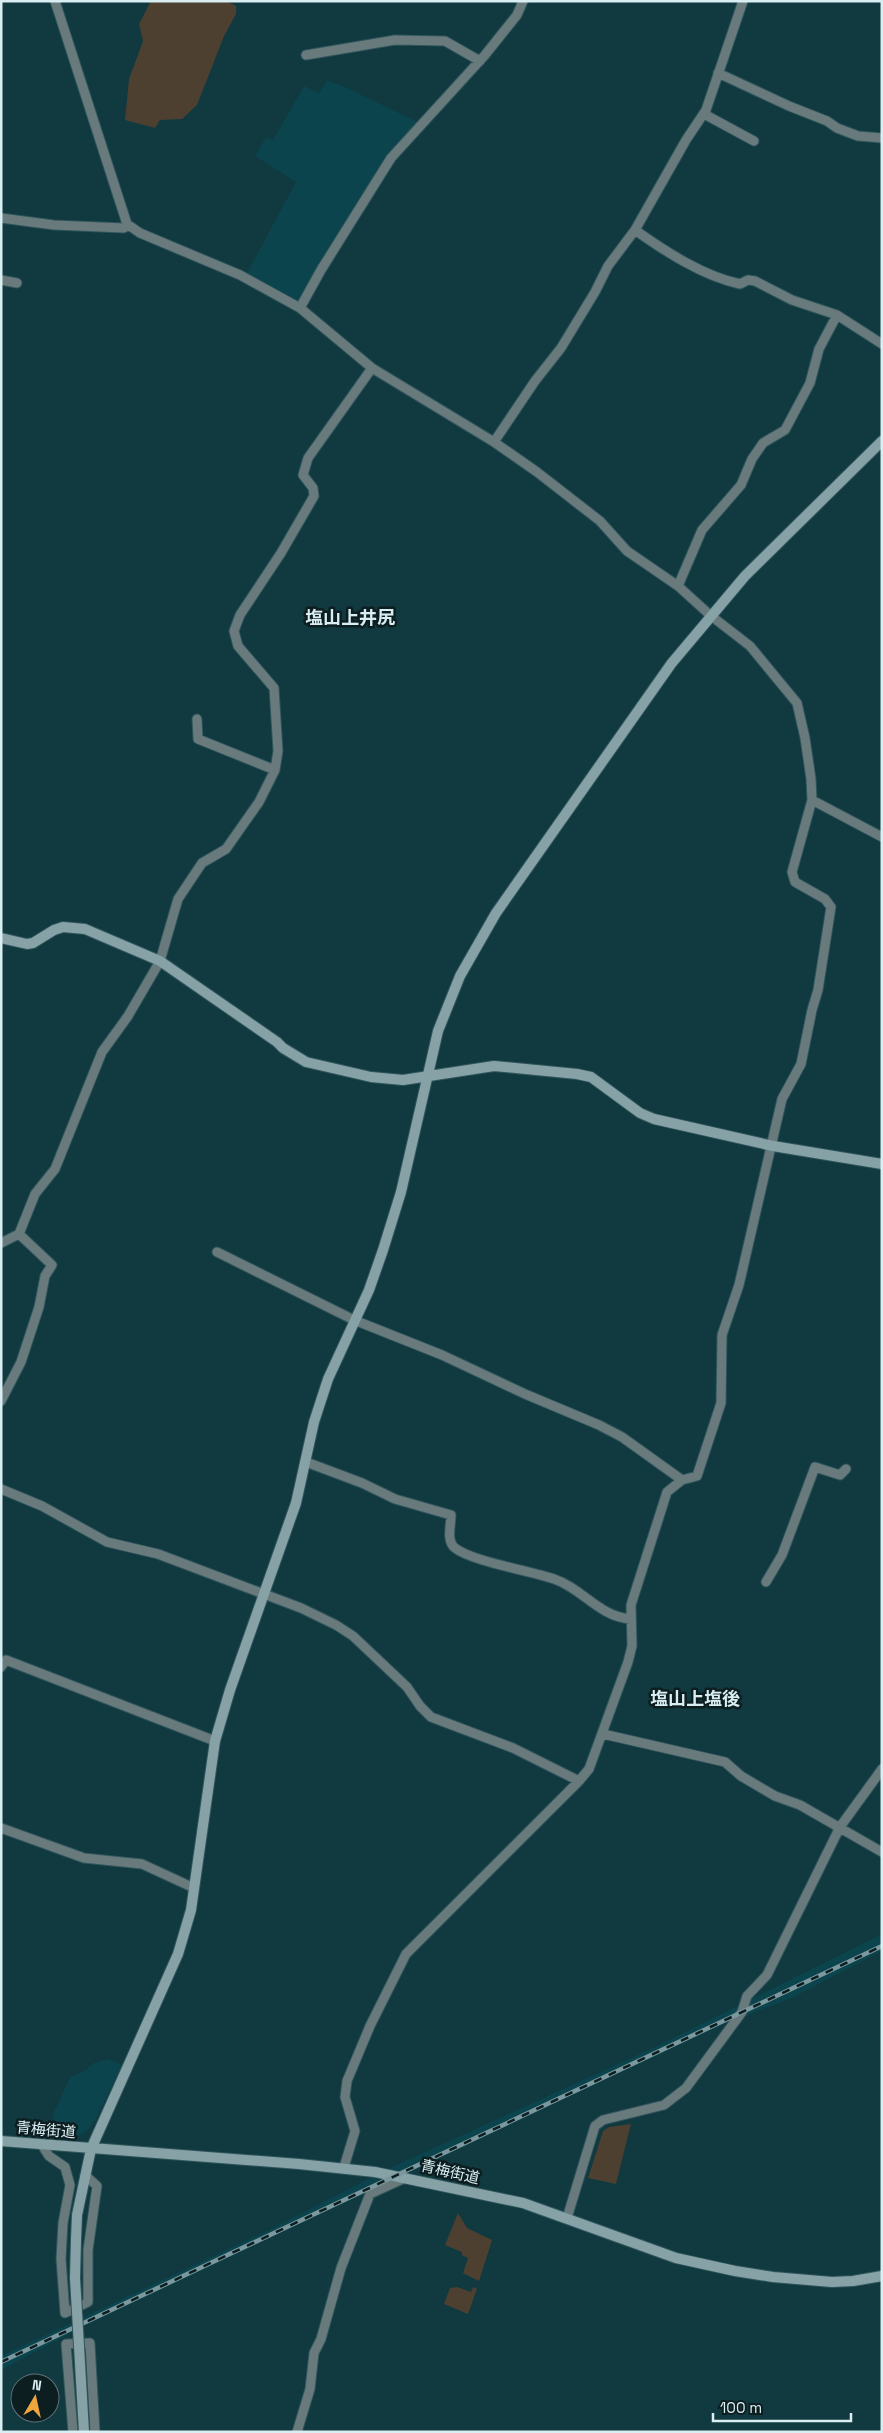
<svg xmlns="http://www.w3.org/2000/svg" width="883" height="2433" viewBox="0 0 883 2433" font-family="'Space Grotesk','Noto Sans JP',sans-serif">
<rect width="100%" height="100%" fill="#103940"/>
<!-- built -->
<path fill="#0c444d" d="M327,80L347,88L418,122L391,153L299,301L247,273L296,182L255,156L266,137L273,140L304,86L319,93Z
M882,1934V1951L794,1997L726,2023L409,2172L88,2324L1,2370V2356L275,2227L388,2169L653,2048Z
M108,2059L122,2065L95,2120L86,2132L72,2139L50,2138L54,2112L70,2077L84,2071L94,2063Z"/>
<!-- green -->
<path fill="#4d4030" d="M151,1H226L236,6V14L224,36L197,105L182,119L160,120L155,128L125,120L129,79L143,41L139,24Z
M631,2124L616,2184L588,2178L603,2131L609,2127Z
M458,2213L467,2228L492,2240L479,2281L463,2273L468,2258L462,2255V2252L445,2245Z
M457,2287L471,2292L473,2287L477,2289L468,2314L444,2304L450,2288Z"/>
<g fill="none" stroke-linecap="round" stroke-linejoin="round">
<!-- street casing -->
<g stroke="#30565c" stroke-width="11">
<path id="street" d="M55,1L127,224L140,233L240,275L300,308L372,368L494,442L537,472L600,521L627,551L678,586L710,615L750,646L797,703L805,738L811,779L812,800L792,872L795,882L825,899L831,907L818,990L812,1010L801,1064L782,1099L739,1285L722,1335L721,1403L697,1476L682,1480L667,1492L631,1605L632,1646L628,1662L589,1769L579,1781L406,1954L370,2026L347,2081L345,2097L355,2131L344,2167
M306,55L395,40L445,41L480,61
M718,73L789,106L827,121L837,128L858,136L882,138
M704,114L754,141
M1,218L54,225L124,228
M635,230C666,252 703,276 740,284L748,280L755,281L792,300L837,315L882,344
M1,280L17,283
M300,308L321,270L391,158L485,55L517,15L523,1
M494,442L535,381L561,348L595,292L608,266L635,230L686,140L706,110L743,1
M678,586L702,530L741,485L752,459L763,443L785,430L810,383L819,349L837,315
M197,719L198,739L275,770
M812,800L882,837
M1,1243L19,1234L35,1194L55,1169L102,1052L128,1016L160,961L178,899L202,863L226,849L259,802L275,770L278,751L274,688L238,646L234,631L240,615L281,553L314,496L313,488L303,475L308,458L372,368
M217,1252L354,1320L442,1355L525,1394L599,1425L622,1437L682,1480
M1,1401L21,1362L39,1307L45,1276L52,1265L19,1234
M306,1462L362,1483L395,1499L451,1515C451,1525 446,1541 455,1548C471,1561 531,1571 554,1579C582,1588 599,1617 631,1619
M1,1489L42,1506L107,1542L158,1554L301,1608L336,1625L353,1636L407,1687L420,1706L431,1717L513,1748L579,1781
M766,1582L782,1555L815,1467L840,1475L846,1469
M1,1667L6,1660L215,1741
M603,1734L725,1762L741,1776L775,1796L800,1805L882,1852
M1,1828L84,1858L142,1864L194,1888
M42,2145L49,2156L65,2167L70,2185L63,2223L61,2259L65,2313L88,2302V2250L97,2186L85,2175
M567,2218L595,2126L603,2120L664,2105L686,2088L742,2012L747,1996L767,1975L840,1827L882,1769
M73,2432L66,2344L90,2343L95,2432
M297,2432L310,2389L314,2353L321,2339L341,2268L370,2194L405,2178"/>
</g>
<!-- secondary casing -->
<g stroke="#30565c" stroke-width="12">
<path id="secondary" d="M1,938L27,944L33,943L54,930L63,927L85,929L160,961L277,1042L283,1048L306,1062L371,1077L403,1080L494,1066L577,1074L591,1077L640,1113L654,1119L773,1146L882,1164
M1,2141L299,2164L375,2172L523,2203L676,2258L735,2271L773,2277L832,2282L853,2281L882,2276
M76,2239L77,2215L91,2149L178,1954L191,1910L215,1741L230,1690L296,1503L314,1422L328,1379L369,1290L383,1250L401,1192L438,1031L460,976L496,913L671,664L745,576L882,441"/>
</g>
<!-- street -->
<use href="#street" stroke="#697a7d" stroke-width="9"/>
<!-- secondary -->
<use href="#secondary" stroke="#86a2a7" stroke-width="10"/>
<!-- rail casing -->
<g stroke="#7a989e" stroke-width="4.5">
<path id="rail" d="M1,2362L882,1946"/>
</g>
<!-- rail -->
<use href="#rail" stroke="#0d1e21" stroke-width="2.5" stroke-dasharray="8" stroke-linecap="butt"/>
<!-- secondary-bridge casing -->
<g stroke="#30565c" stroke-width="12" stroke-linecap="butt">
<path id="secondary-bridge" d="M76,2239L75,2278L84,2432"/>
</g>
<!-- secondary-bridge -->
<use href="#secondary-bridge" stroke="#86a2a7" stroke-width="10"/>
</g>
<g text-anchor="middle" stroke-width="5" stroke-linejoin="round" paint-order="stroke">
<!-- street labels -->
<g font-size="15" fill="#d9eef2" stroke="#0d1e21">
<text transform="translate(46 2130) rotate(5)" y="5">青梅街道</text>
<text transform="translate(450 2172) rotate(13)" y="5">青梅街道</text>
</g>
<!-- quarter labels -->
<g font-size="18" font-weight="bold" fill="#d9eef2" stroke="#0d1e21">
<text x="350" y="624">塩山上井尻</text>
<text x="695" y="1705">塩山上塩後</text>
</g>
</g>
<!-- border -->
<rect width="883" height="2433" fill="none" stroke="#d9eef2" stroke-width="5"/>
<!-- north arrow -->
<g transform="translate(35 2398) rotate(9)"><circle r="24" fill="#0d1e21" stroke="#5f7175"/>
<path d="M0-4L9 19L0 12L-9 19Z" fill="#efa73d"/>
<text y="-8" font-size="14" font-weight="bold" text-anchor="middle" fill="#d9eef2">N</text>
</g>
<!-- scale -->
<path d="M713 2413v8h138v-8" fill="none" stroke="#d9eef2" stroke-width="2.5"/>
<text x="720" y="2413" font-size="15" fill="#d9eef2" stroke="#0d1e21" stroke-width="4" paint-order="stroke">100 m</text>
</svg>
